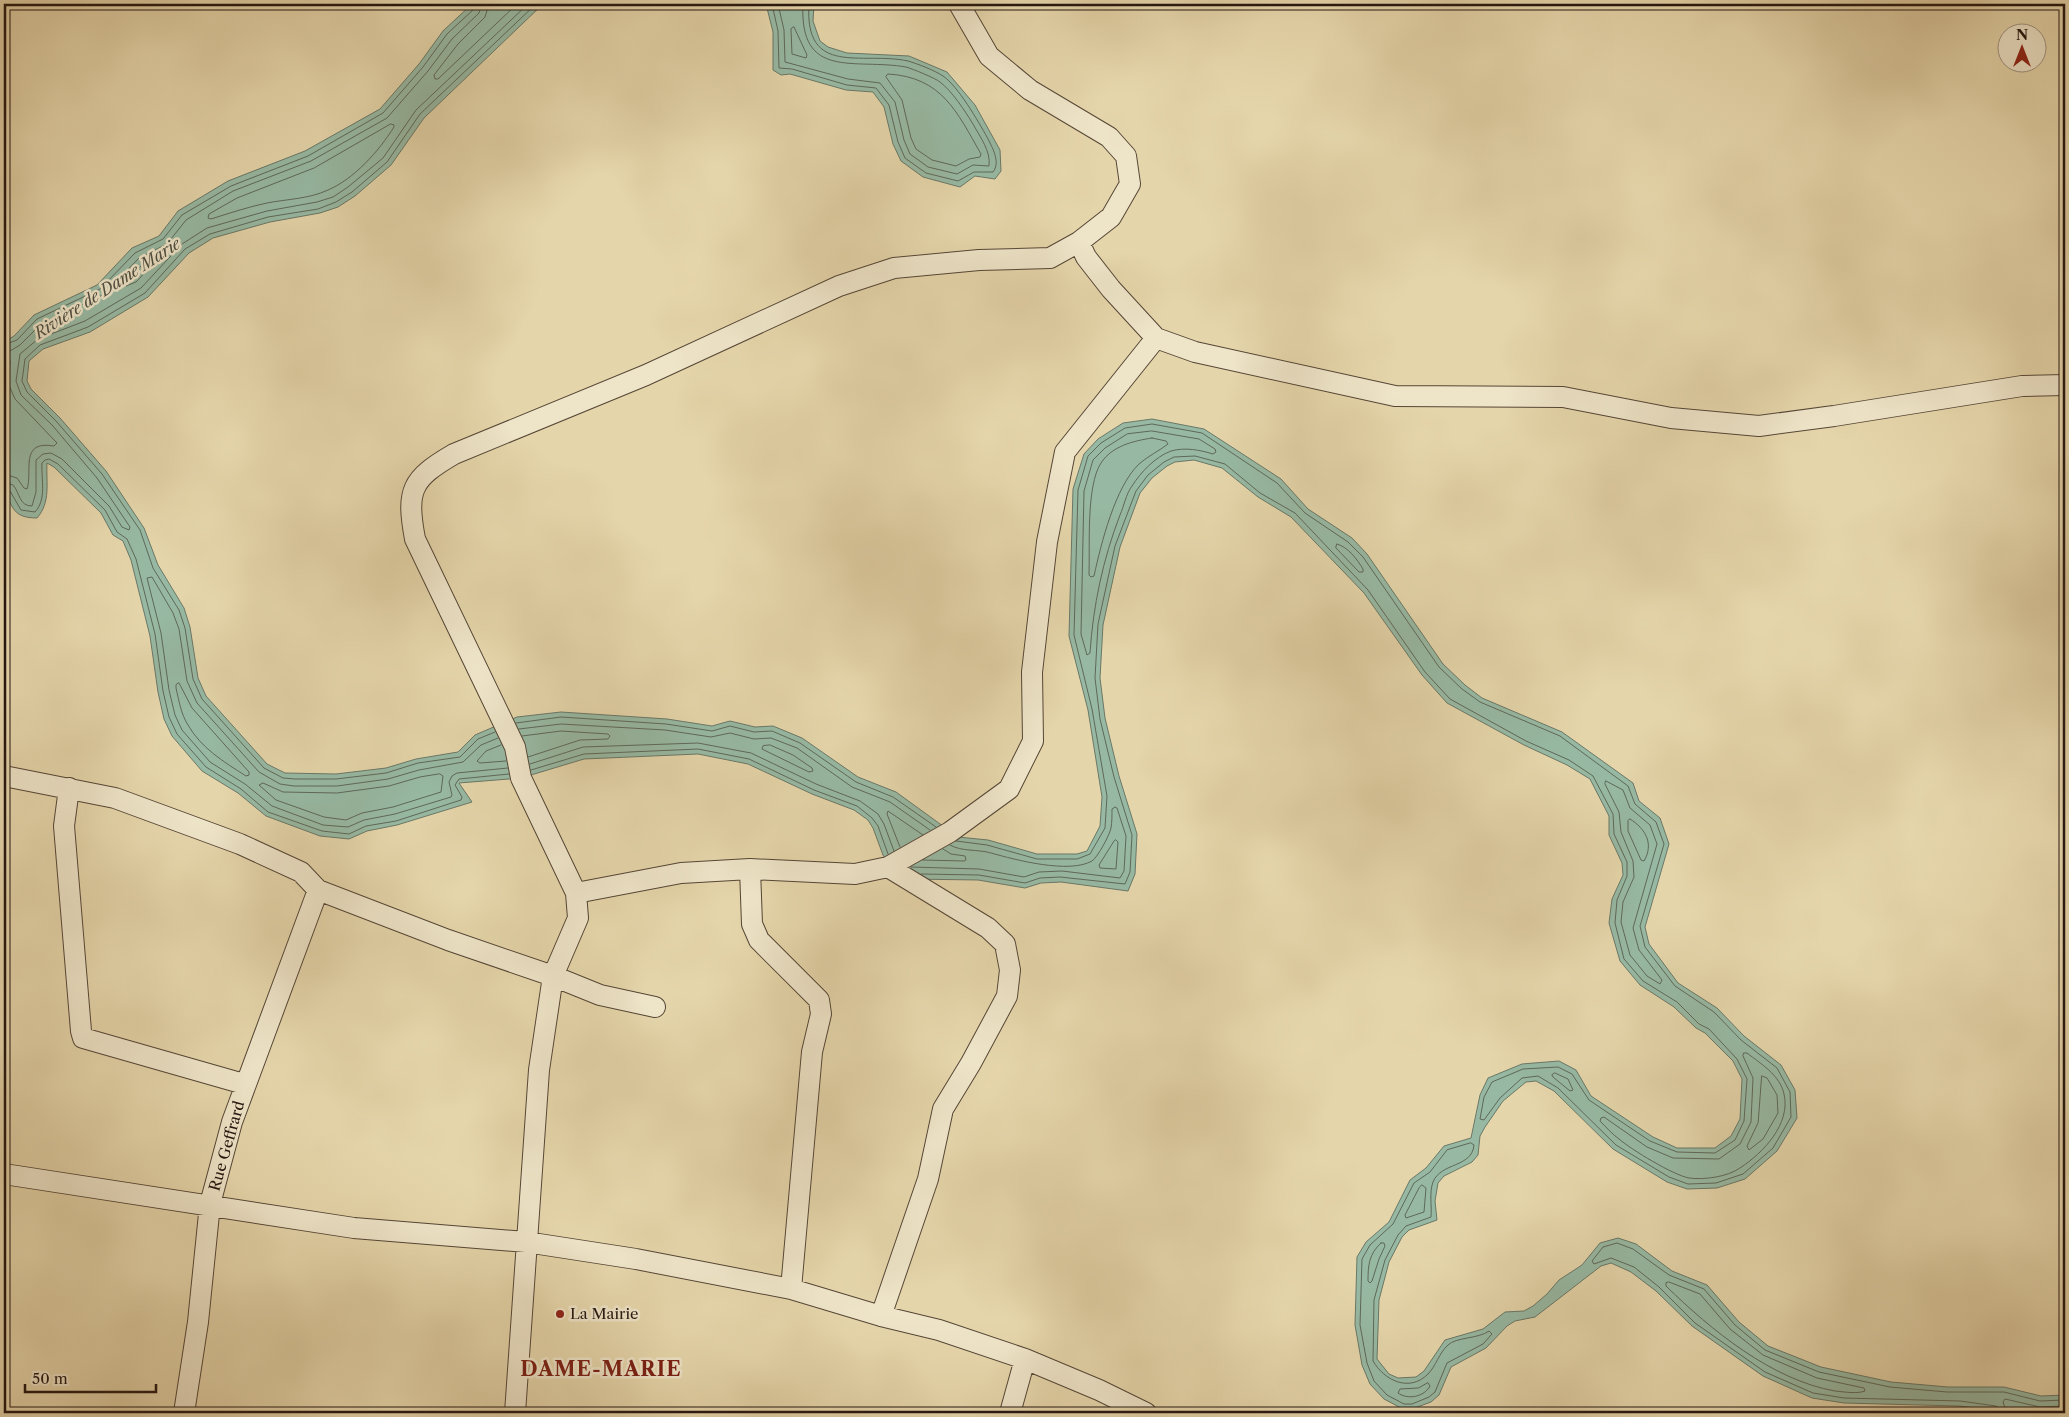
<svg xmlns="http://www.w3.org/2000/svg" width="2069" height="1417" viewBox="0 0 2069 1417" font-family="'Libre Caslon Text',serif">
<rect width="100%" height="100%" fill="#e5d5aa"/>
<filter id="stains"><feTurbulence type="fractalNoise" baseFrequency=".004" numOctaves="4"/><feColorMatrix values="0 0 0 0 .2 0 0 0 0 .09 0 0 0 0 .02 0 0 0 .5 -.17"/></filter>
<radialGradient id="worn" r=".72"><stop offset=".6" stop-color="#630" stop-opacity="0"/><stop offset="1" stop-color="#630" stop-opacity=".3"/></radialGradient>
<!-- water -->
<path fill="#97b9a3" stroke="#697868" d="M472,4H543L424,118L391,165L355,196L338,207L320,213L270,222L213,238L189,253L148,297L90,332L43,349L29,361L27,381L31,389L60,418L106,471L144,528L158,565L184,608L190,627L198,678L206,696L267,764L285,773L336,774L386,768L416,759L458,752L475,735L517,717L561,712L667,719L712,726L730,721L755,727L773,726L802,738L858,777L896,792L958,837L988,840L1037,854H1077L1087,851L1100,826L1102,797L1088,710L1069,636L1073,489L1084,454L1098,439L1123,423L1152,419L1204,429L1281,479L1308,509L1352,538L1367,554L1443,664L1465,685L1482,698L1562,732L1633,783L1639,801L1660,818L1669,844L1645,927L1649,944L1678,983L1717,1008L1744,1036L1781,1065L1795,1090L1797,1118L1777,1151L1745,1179L1717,1188L1687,1189L1667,1182L1613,1149L1554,1091L1536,1081L1526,1082L1503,1101L1485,1127L1480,1136L1478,1155L1472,1162L1444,1176L1438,1183L1435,1201L1437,1220L1409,1230L1402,1237L1389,1262L1379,1300L1377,1359L1389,1374L1398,1378L1416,1377L1424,1371L1445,1340L1483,1329L1505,1312L1524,1311L1533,1306L1547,1294L1559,1280L1582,1265L1600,1243L1618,1238L1636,1244L1672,1271L1707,1285L1739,1322L1768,1346L1821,1367L1891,1382L1948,1387H2004L2041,1396L2065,1395V1413H2014L1959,1406L1844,1403L1812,1398L1763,1376L1692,1326L1656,1291L1631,1272L1611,1263L1601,1266L1535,1317L1515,1321L1507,1326L1486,1348L1451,1367L1439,1395L1431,1402L1412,1409H1403L1384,1399L1370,1384L1362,1365L1355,1325L1357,1257L1366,1242L1389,1222L1410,1180L1426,1168L1444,1146L1471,1138L1480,1095L1488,1078L1522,1064L1559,1061L1576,1070L1591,1096L1653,1137L1677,1148H1715L1731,1136L1740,1119L1742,1079L1733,1061L1705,1033L1696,1028L1674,1007L1640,985L1620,961L1609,923L1612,899L1623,875L1622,863L1609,835V816L1590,779L1567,765L1524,745L1447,703L1422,675L1364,593L1291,517L1258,497L1222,468L1194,460L1175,462L1167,466L1152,478L1140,493L1120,547L1103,625L1100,678L1105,718L1119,776L1137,834L1135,874L1128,891L1061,882L1041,883L1025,888L978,880L909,879L893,872L883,855L873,828L868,820L854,810L812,794L748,764L698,754L584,759L521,778L459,783L472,802L397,825L367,831L349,839L320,836L266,816L238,793L202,771L172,736L164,719L158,692L150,636L131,560L123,541L113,535L101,513L54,467L47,463C46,483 51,502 37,518C13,518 12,507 4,488V342L14,336L34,315L97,285L132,248L159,236L178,211L228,181L305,151L380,109L419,64L443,31Z
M766,4H814L813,21L820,41L828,47L847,53L909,56L947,72L975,105L1000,150L1001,171L995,179L975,176L960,187L923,177L901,161L893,144L884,107L873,92L846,90L790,74L781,75L773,70V32Z"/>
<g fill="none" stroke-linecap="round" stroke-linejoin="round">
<!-- shore -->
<path stroke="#5e685a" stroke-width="1" d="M489,4L485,17L458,44L434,75L435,79H438L517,4
M772,4L778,31L779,68L792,69L847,85L876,88L889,105L898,142L905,158L926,173L958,181L974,172H993C1001,162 992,147 987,137C978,121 958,86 943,76C934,70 918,64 908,61C862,51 804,78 809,4
M778,4L784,30L785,62L848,79L880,83L895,102L904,140L910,154L928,167L957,174L973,165L989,166C991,151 980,137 973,124C965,111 952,91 940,82C935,78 913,69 906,67C855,58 799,81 803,4
M794,27L807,55L806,58L792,54L791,29Z
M888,74C942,77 957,112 981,154L980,157L969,159L956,166L932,160L916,149L911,138L902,100L886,77Z
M391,124L394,125V127C379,151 354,179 328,190C309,199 287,199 267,203C248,207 230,213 211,219L208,218L209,214L237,198L314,168Z
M149,261L152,265L136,282L126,286V282L143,264Z
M4,345L17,340L37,319L100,289L135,253L163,239L182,215L231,186L308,156L383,113L423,67L447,34L474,9L475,4
M4,352L10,351L20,345L41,324L103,295L139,258L167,244L186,220L233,191L311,161L387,118L428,71L452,39L479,13L482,4
M4,359L10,361L8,383L15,399L57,443L54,446C19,440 33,471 27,489L24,488L17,478L4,474
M1152,431L1199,439L1215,449L1216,452L1213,454C1200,450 1185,447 1171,451C1155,457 1141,472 1132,486C1126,494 1124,506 1120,515C1103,559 1093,606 1090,653L1087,655L1081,634L1084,491L1093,460L1105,448L1127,434Z
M1152,438L1166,441L1168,444C1159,451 1148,456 1139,464C1115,487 1101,544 1094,576L1091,577L1089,575C1090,546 1086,486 1101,463C1112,446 1133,441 1152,438Z
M4,482L13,485C20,493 19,506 32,506L36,492V460L43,454L51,453L62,459L109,506L122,527L129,530L130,527L97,478L52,425L21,395L16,381L20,354L38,339L85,321L141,288L182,244L207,228L267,211L317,202L333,197L348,187L383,158L416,110L528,4
M4,488L10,491L21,510L35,512C47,499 41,479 42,463L45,460L49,459L58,464L105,510L117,532L127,539L136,559L155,634L163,691L169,717L177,734L206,767L241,789L268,812L322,831L349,834L366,826L396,821L461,800L462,797L455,785L459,779L509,774
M1337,544C1348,547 1357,559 1363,569V572H1359L1336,548Z
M179,683L192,708L249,772V775L246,776C224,762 201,748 188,725C181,714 179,701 176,688V685Z
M516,723L561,717L666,724L712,731L730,726L754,732L772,731L800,743L856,782L893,797L936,827
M519,729L561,724L665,730L711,737L730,733L754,739L771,738L797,748L852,787L890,802L930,830
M495,732L478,739L460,757L418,763L386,773L336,779H295L283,778L264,768L202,699L193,679L185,628L179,610L153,568L140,530L102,474L56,421L27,392L22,381L25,359L40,345L88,327L145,293L185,249L210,234L268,217L318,209L336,202L352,192L387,162L420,114L536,4
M522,736L561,731L608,734L610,736L608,739L580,740L528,757
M498,738L481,745L463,762L419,770L388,779L337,786H294L280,784L259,772L197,703L187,681L179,629L173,613L152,577L147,578L161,633L169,690L175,715L182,730L210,762L245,784L272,806L323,825L348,827L364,820L395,814L451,797L452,795L449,782L452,776L457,773L508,768
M501,745L486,751L477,761L480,763L506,761
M770,745L793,755L812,768L813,771L809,772L762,749L763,746Z
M530,764L583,747L698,743L751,753L816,784L860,801L878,814L884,824L894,851
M531,770L584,754L698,749L749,759L814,790L857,806L872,818L878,826L888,854
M440,774L443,776L441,792L393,807L362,813L346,820L324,817L276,800L259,785L263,783L283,792L337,793L389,786L420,777Z
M1606,781L1623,790L1630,808L1650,825L1657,844L1633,928L1639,950L1662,980L1660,984L1647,976L1630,955L1621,922L1623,902L1634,877L1633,861L1621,832L1619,812L1605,784Z
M1630,819C1646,829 1654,844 1644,861L1641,860L1628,831V821Z
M1116,840L1118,842L1116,869L1100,868L1099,865L1114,841Z
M900,847L887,814L888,811L923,835
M923,860L964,861L966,860L965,856L951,854L943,849
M911,867L979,869L1024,877L1039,872L1062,871L1120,878L1124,871L1126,836L1117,808L1115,807L1112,809C1112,815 1112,822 1111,828C1110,834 1098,857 1092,861C1069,874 1016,860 991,853C978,849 962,852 950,845
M921,874L979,875L1025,883L1040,878L1060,877L1125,884L1130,872L1132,835L1114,777L1100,719L1095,678L1098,624L1115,546L1136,491L1148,475L1164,462L1174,457L1195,456L1225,464L1260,493L1295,513L1368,590L1425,672L1450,699L1526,741L1569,760L1593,776L1613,814L1614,834L1627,862V876L1617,900L1615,923L1624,959L1643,981L1677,1002L1699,1024L1709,1029L1737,1059L1747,1079L1744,1121L1735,1140L1715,1153L1677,1152L1650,1141L1589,1100L1572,1074L1558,1067L1523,1069L1492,1082L1484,1097L1480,1119L1484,1120L1500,1098L1522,1078L1538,1076L1558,1088L1616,1145L1669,1177L1688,1184L1716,1183L1743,1174L1773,1148L1791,1117L1790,1092L1777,1068L1741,1040L1714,1012L1675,986L1645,947L1640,926L1664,844L1656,822L1635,804L1628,786L1560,736L1480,702L1462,689L1439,667L1363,557L1348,542L1305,513L1277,483L1202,433L1152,424L1125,428L1101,443L1088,456L1078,490L1074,635L1092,709L1107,796L1105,828L1090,854L1077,859H1037L987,845L956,841
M1744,1053H1747C1761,1064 1780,1075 1784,1094C1791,1124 1763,1153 1740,1168C1727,1177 1704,1180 1689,1178C1673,1175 1632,1150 1619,1139C1612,1134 1606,1127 1600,1121L1601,1118L1604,1117L1647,1147L1673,1158L1719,1159L1740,1144L1751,1122L1753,1078L1743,1056Z
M1555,1073L1568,1079L1573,1090L1570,1091L1553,1077L1552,1075Z
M1762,1076L1767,1078L1777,1095L1778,1113L1763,1139L1749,1150L1747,1146L1758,1123Z
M1471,1143L1474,1145C1472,1168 1441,1162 1433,1182C1429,1193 1432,1205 1431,1217L1406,1226L1398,1235L1385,1260L1374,1300L1373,1361C1384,1380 1409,1393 1428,1374C1436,1366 1439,1353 1448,1345C1456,1337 1478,1339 1489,1331L1492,1334L1483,1344L1447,1363L1435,1392L1429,1397L1412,1404H1404L1387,1395L1374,1381L1367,1363L1360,1325L1362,1259L1370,1245L1393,1224L1414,1183L1430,1172L1447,1150Z
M1422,1185L1426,1188L1424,1212L1406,1218L1405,1215L1419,1188Z
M1381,1243H1384L1385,1246L1379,1259L1372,1281L1370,1283L1368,1281C1368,1265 1369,1254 1381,1243Z
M1669,1282L1700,1294L1730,1329L1763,1355L1817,1378L1864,1388L1865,1391C1857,1394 1845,1392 1835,1391C1772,1380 1711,1330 1666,1286V1283Z
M1428,1383L1430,1386C1424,1397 1408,1400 1398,1393L1400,1389L1418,1388Z
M2001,1413L2000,1409L1996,1406L1960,1401L1844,1398L1813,1393L1765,1372L1695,1323L1659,1287L1634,1267L1611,1258L1594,1264L1592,1261L1603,1247L1617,1243L1633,1249L1669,1275L1704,1289L1735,1325L1765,1350L1819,1372L1890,1387L1947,1392H2004L2040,1401L2065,1400
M2007,1413L2003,1402L2005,1399L2040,1407L2065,1406"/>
<!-- minor casing -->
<g stroke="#554636" stroke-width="22">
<path id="minor" d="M1079,242L1086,257L1111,289L1156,338L1195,352L1395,396L1563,397L1671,418L1759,426L1834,416L2022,386L2065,385
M4,776L115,798L240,844L301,872L318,890L448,940L553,976L600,995L655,1007
M69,788L64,826L81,1031L83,1038L244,1084
M750,869L752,924L759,940L819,1000L821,1014L812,1052L791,1289
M576,893L681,873L750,869L855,874L888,867L950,832L1009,789L1033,741L1032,672L1047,542L1065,452L1156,338
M4,1174L354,1228L526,1242L636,1259L791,1289L881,1316L939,1330L1025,1359L1099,1390L1146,1413
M881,1316L928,1179L943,1109L971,1063L1007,996L1010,970L1005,944L988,928L888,867
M184,1413L198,1322L210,1204L232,1122L318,890
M515,1413L539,1070L553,976L578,918L576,893L521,778L515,747L415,539C406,490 411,479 454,454L646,375L839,286L894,268L979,260L1050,258L1079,242L1111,217L1130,184L1126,156L1109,137L1030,90L989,56L959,4
M1010,1413L1025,1359"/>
</g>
<!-- minor -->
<use href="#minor" stroke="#eee4c8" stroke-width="20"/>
</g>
<!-- markers -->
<circle fill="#8f2418" stroke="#eee4c8" stroke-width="2" cx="560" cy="1314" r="5"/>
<g text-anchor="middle" stroke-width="5" stroke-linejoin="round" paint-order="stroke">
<!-- street labels -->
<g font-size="15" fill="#251610" stroke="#eee4c8">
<text transform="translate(227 1146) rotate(-74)" y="5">Rue Geffrard</text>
</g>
<!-- poi labels -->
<g font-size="15" fill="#251610" stroke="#eee4c8" text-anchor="start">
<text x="570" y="1319">La Mairie</text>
</g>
<!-- water labels -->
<g font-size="16" font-style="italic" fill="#4d4f43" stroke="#eee4c8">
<text transform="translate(107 288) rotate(-33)" y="6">Rivière de Dame Marie</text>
</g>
<!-- district labels -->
<g font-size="20" font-weight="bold" letter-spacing="1" fill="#7a1f14" stroke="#eee4c8">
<text x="601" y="1376">DAME-MARIE</text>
</g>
</g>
<!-- margin -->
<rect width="2069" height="1417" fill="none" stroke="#e5d5aa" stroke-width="20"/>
<rect x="5" y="5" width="2059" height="1407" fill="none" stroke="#251610" stroke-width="2.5"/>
<rect x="10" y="10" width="2049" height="1397" fill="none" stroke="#251610"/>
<!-- north arrow -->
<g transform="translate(2022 48)"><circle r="24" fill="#eee4c8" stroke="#9e927e"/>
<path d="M0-4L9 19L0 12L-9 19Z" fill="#8f2418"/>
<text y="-8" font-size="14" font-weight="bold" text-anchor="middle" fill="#251610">N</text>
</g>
<!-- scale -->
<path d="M25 1384v8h131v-8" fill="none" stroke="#251610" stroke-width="2.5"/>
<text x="32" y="1384" font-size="15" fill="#251610" stroke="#eee4c8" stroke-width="4" paint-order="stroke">50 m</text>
<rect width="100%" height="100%" filter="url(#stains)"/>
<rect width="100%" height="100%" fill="url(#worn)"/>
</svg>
